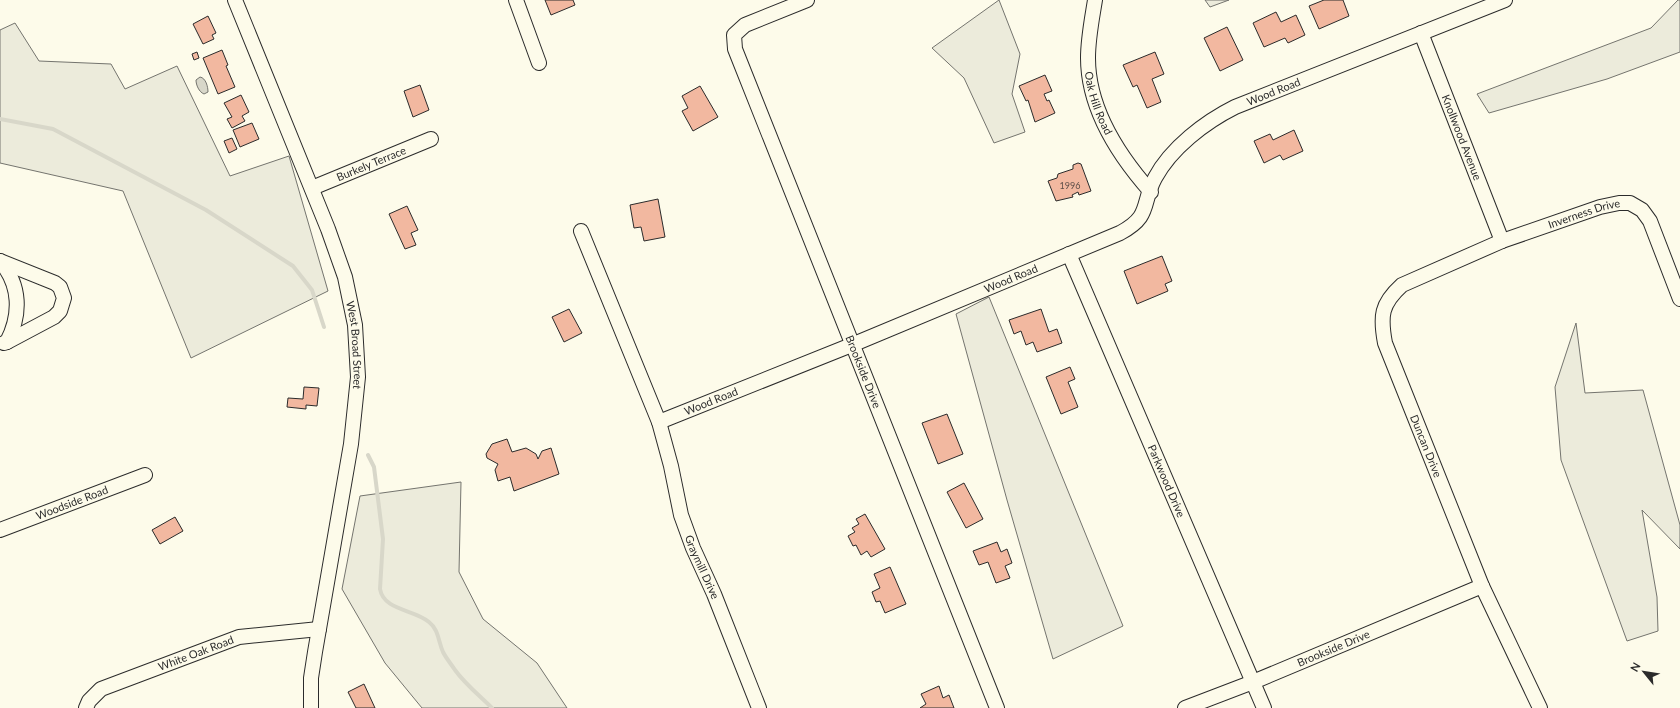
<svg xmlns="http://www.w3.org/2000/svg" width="1680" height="708" viewBox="0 0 1680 708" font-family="Lato,sans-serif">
<rect width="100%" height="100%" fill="#fdfbea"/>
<!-- green -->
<path fill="#ecebdb" stroke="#74746e" d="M999,0L1020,54L1012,94L1025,132L994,143L964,78L932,48Z
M1205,0H1229L1210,7Z
M1678,0H1680V52L1607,79L1489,113L1477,94L1651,28Z
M15,23L39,61L111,64L125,89L177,66L230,176L289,156L328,291L191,358L123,191L0,163V30Z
M989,297L1123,626L1053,659L1007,500L956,314Z
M1576,323L1585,393L1643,390L1680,525V549L1642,510L1657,597L1658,631L1627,641L1561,460L1555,387Z
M461,482L459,572L483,619L537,663L567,708H422L385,663L342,589L360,496Z"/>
<!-- water -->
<path fill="#d8d7c9" stroke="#74746e" d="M200,77C206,78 208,87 208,92L204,94C199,92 196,85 196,80Z"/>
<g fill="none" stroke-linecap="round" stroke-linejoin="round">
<!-- stream -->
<path stroke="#d8d7c9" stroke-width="4" d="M0,119L53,129L206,210L293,266L312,290L324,327
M368,455L374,467L383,539L380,589C384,611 414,609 429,622C439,630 438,641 443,652C446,658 451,664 455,670C465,684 480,696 492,708"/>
</g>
<!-- building -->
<path fill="#f2b8a0" stroke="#2b2b2b" d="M545,0H573L575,5L551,15Z
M1324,0H1343L1349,16L1319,29L1309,6Z
M1276,12L1281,22L1296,15L1305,35L1288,43L1285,38L1264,47L1253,23Z
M208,16L216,33L212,35L214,39L203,44L193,24Z
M1227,27L1243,60L1220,71L1204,38Z
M222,50L228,65L226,66L235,87L218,94L203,58Z
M197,52L199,58L194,60L192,54Z
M1155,52L1164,74L1152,79L1161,102L1147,108L1137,85L1133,87L1123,65Z
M1045,75L1052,91L1044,94L1047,101L1049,100L1055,113L1035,122L1028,100L1026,101L1019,86Z
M420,85L429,110L413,117L404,91Z
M700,86L718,117L693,131L682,111L688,108L682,96Z
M241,95L249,112L242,116L245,121L232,128L227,119L232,117L224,103Z
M252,123L259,139L240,147L233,130Z
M1294,130L1303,151L1283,160L1280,155L1264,163L1254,141L1270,134L1273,140Z
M232,138L237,149L229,153L224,141Z
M1078,163L1081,164L1091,191L1079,195L1078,192L1072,195L1073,197L1056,201L1048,181L1057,178L1058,174L1073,169V165Z
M658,199L665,237L644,241L641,227L634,228L630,205Z
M407,206L418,230L411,233L416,245L405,249L389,214Z
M1162,256L1172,281L1165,284L1168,291L1137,304L1124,271Z
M569,309L582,333L564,342L552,317Z
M1041,309L1049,332L1057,329L1062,343L1037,352L1033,342L1026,345L1021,331L1014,334L1009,320Z
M1070,367L1075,379L1068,382L1078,407L1061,414L1046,377Z
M304,387L319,388L317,406L306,405V409L287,407L288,398L303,399Z
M947,414L963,454L938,464L922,423Z
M507,439L512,452L526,448L536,454L538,459L542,451L551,448L559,474L514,491L510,477L498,481L495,470L498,464L487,458L486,454L492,444Z
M964,483L983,519L966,528L947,492Z
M865,514L885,549L871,557L867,551L861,555L856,545L853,546L848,536L855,532L852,528L859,524L856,519Z
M175,517L183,531L160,544L152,530Z
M997,542L1001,552L1007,549L1012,563L1005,566L1010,578L996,583L988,562L979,565L973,551Z
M890,567L906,604L885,613L880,601L876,602L872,592L880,588L874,574Z
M364,684L375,708H356L348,692Z
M939,686L943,698L949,695L954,708H920L926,704L921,694Z"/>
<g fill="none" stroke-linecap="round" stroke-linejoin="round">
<!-- minor casing -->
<g stroke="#2b2b2b" stroke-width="16">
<g id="minor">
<path id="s1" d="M235,0L328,229L345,277L355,325L358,377L351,444L315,652L311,678V708"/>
<path d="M516,0L539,63"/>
<path id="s2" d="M807,0L745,25L734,35L735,49L997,708"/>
<path id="s3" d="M1095,0C1092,19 1088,38 1088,58C1088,108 1119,156 1151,192"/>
<path id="s4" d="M1421,33L1502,241"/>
<path id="s5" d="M312,188L431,139"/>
<path id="s6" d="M581,231L659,422L671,466L681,515L693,548L714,594L759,708"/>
<path id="s7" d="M1069,254L1264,708"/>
<path d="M0,261L55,283L60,287L64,298L60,311L54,317L7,342"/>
<path d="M0,261C21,285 21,315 7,342L4,343"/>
<path id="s8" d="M659,422L854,344L1120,233C1152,216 1141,204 1155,178C1171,148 1205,122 1235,107L1505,0"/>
<path id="s9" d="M0,530L145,475"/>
<path id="s10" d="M86,708L89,701L101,689L239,637L319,629"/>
<path id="s11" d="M1185,708L1253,682L1482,586"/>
<path id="s12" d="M1540,708L1482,586L1385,343C1380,316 1381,304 1402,285L1502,241L1600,207L1619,203H1630L1642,210L1650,221L1680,299"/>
</g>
</g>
<!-- minor -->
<use href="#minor" stroke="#fdfbea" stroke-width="14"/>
</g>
<g text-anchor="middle" stroke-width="3" stroke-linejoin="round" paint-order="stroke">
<!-- number labels -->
<g font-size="9" fill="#5d4e48">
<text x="1070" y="189">1996</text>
</g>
<!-- street labels -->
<g font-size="11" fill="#2b2b2b" stroke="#fdfbea">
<text dy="4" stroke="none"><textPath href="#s8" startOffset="716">Wood Road</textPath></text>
<text dy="4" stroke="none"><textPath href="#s3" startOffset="105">Oak Hill Road</textPath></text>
<text dy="4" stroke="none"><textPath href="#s4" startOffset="112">Knollwood Avenue</textPath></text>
<text dy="4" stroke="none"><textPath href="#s5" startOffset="64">Burkely Terrace</textPath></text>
<text dy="4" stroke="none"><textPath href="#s12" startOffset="657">Inverness Drive</textPath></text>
<text dy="4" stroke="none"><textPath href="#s8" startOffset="380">Wood Road</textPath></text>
<text dy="4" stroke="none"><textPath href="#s1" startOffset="367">West Broad Street</textPath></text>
<text dy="4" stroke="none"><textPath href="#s2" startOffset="443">Brookside Drive</textPath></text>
<text dy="4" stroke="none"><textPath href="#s8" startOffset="56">Wood Road</textPath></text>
<text transform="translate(1426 446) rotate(68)" y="4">Duncan Drive</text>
<text dy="4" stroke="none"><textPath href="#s7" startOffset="247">Parkwood Drive</textPath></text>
<text dy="4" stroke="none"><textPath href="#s9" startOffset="77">Woodside Road</textPath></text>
<text dy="4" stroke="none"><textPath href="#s6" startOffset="358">Graymill Drive</textPath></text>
<text dy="4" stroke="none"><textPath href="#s11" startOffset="160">Brookside Drive</textPath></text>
<text dy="4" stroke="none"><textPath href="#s10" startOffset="126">White Oak Road</textPath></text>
</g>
</g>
<!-- north arrow -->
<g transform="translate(1644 672) rotate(300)" stroke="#fdfbea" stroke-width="3" paint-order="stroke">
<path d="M0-3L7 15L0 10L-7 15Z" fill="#2b2b2b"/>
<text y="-6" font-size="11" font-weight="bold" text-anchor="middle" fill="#2b2b2b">N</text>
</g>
</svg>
